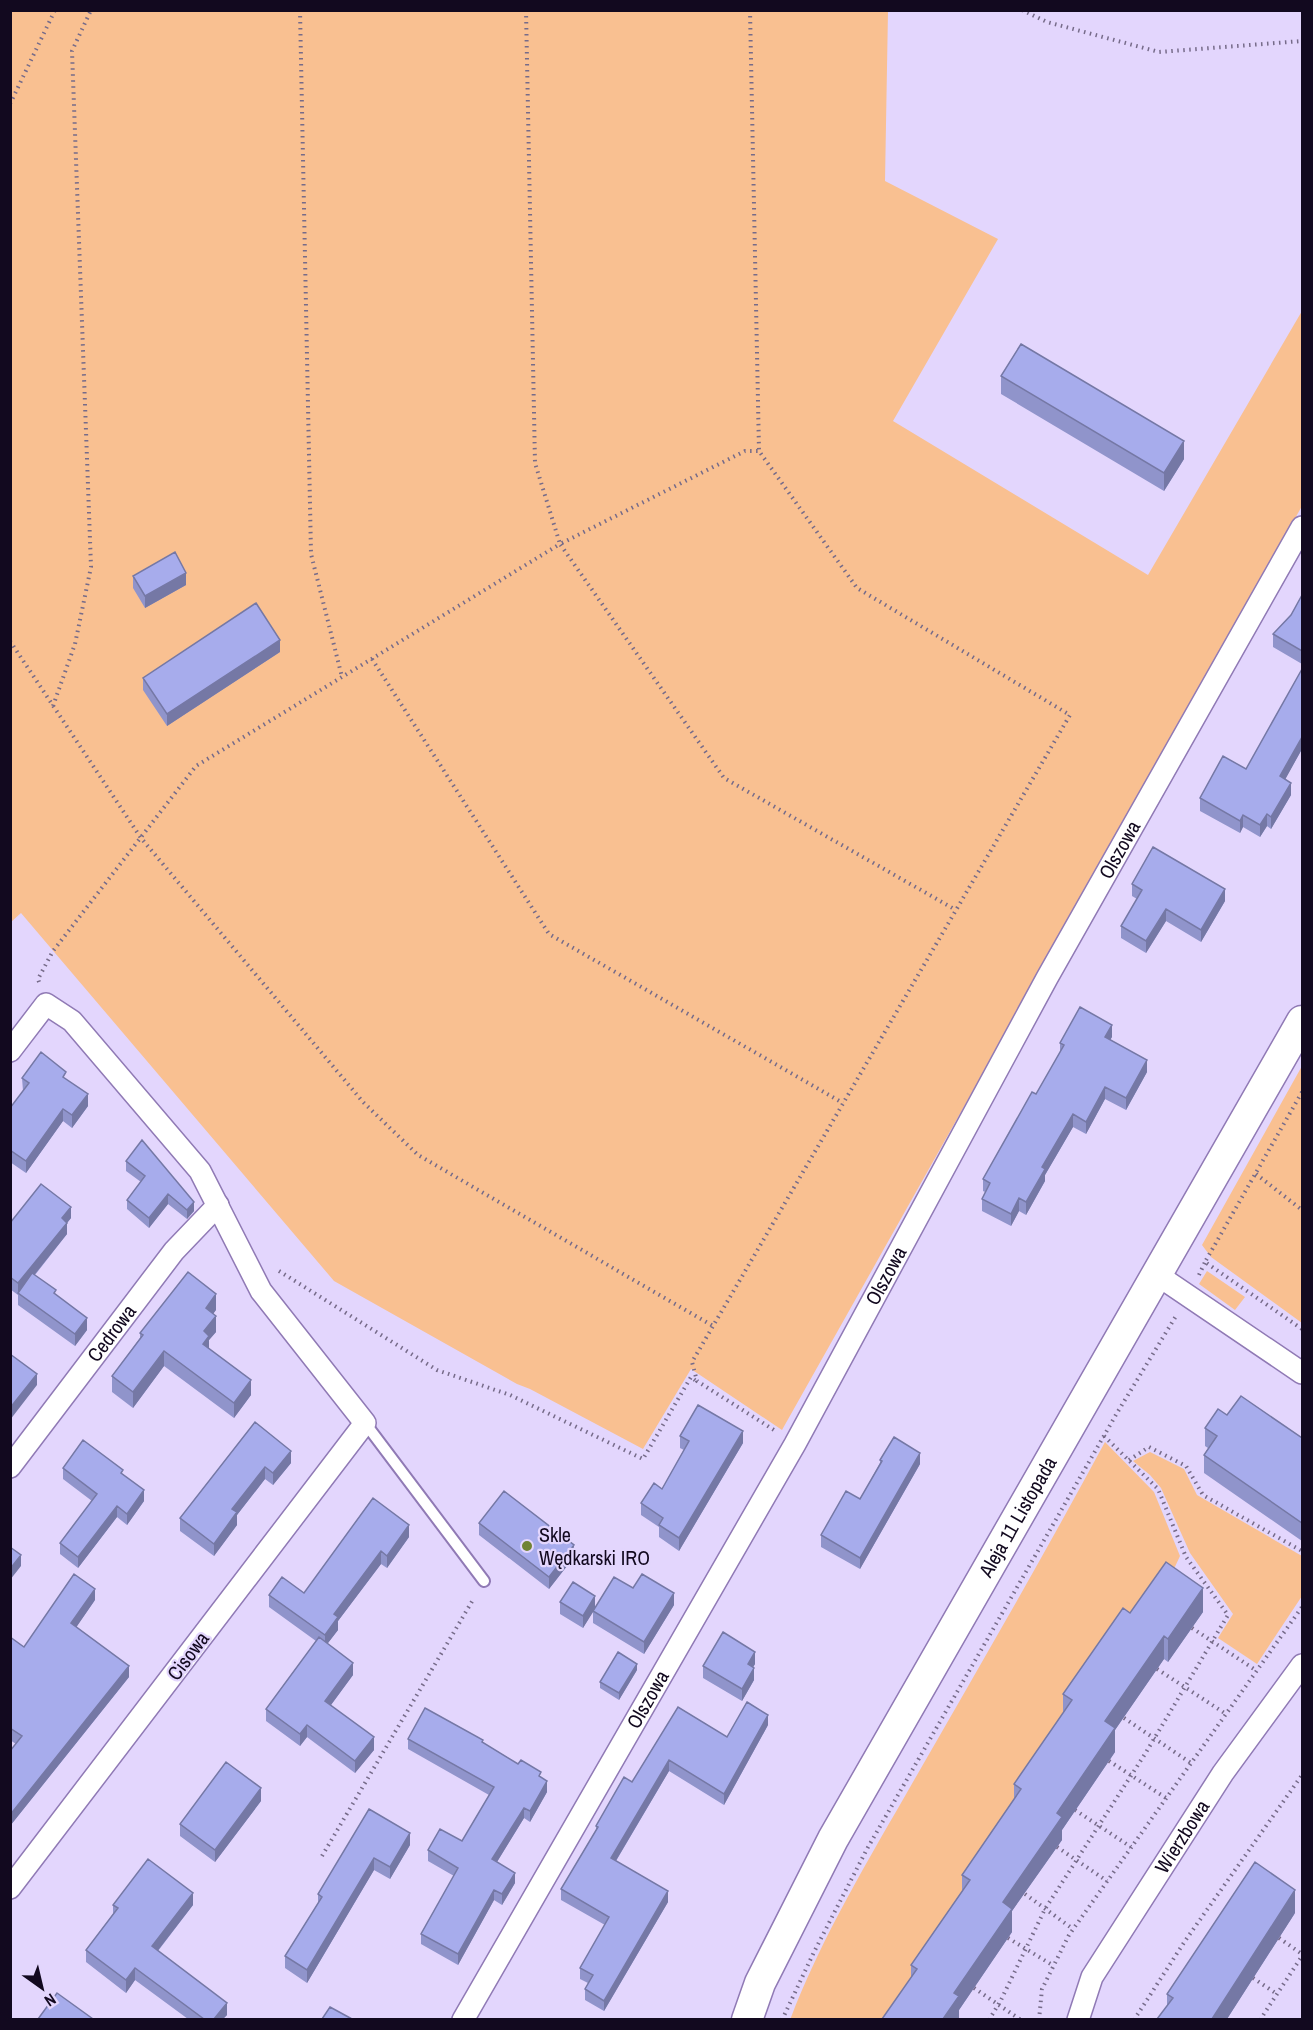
<svg xmlns="http://www.w3.org/2000/svg" width="1313" height="2030" viewBox="0 0 1313 2030" font-family="'Archivo Narrow',sans-serif">
<rect width="100%" height="100%" fill="#e3d6fd"/>
<!-- green -->
<path fill="#f9c091" d="M10,11H888L885,181L998,239L893,421L1148,575L1302,311V506L782,1430L691,1369L643,1449L530,1389L517,1384L334,1281L21,913L11,922Z
M1302,1066V1323L1211,1257L1202,1245Z
M1207,1271L1245,1297L1235,1310L1199,1284Z
M1105,1442L1154,1492L1180,1556L1166,1586L898,2019L790,2020C822,1936 869,1859 913,1782C978,1669 1043,1557 1105,1442Z
M1150,1452L1184,1469L1197,1495L1302,1556V1596L1257,1664L1218,1638L1233,1614L1190,1553L1161,1488L1150,1475L1133,1461Z"/>
<g fill="none" stroke-linecap="round" stroke-linejoin="round">
<!-- lane casing -->
<g stroke="#907ab5" stroke-width="14">
<path id="lane" d="M365,1423L484,1581"/>
</g>
<!-- street casing -->
<g stroke="#907ab5" stroke-width="24">
<g id="street">
<path d="M10,1051L46,1004L72,1021L200,1171L261,1291L365,1423L10,1888"/>
<path d="M1156,1274L1302,1373"/>
<path id="s1" d="M10,1467L174,1251L218,1205"/>
<path id="s2" d="M463,2020L795,1444L1047,978L1302,527"/>
<path id="s3" d="M1078,2020L1092,1977L1223,1773L1302,1665"/>
</g>
</g>
<!-- secondary casing -->
<g stroke="#907ab5" stroke-width="33">
<g id="secondary">
<path id="s4" d="M747,2020L760,1983L833,1839L1302,1021"/>
</g>
</g>
<!-- path -->
<path stroke="#766b89" stroke-width="4" stroke-dasharray="1.5 4.5" stroke-linecap="butt" d="M300,10L311,554L342,677
M526,10L535,463L560,544L745,451H759
M750,10L759,451L857,588L1070,715L692,1362L697,1381L774,1430
M1022,10L1047,22L1159,52L1302,41
M10,104L55,10
M10,641L141,838L363,1102L418,1155L713,1326
M372,659L549,934L843,1103
M53,706L75,644L91,567L72,51L91,10
M39,982L38,979L53,951L196,766L560,544L724,778L956,910
M1302,1092L1205,1262L1302,1329
M1256,1174L1302,1210
M279,1271L437,1370L510,1395L643,1459L691,1377L696,1381
M1199,1275L1205,1262
M1129,1460L1149,1447L1186,1466L1203,1495L1302,1551
M1192,1628L1257,1671
M1157,1669L1226,1714
M1124,1718L1191,1763
M1109,1761L1166,1798
M1075,1810L1131,1847
M1057,1847L1107,1881
M322,1856L474,1598
M1025,1894L1073,1929
M1008,1938L1054,1966
M1279,1938L1302,1954
M1253,1978L1277,1994
M974,1988L1021,2020
M782,2020L814,1952L867,1849L1117,1413L1176,1316
M989,2020L1001,2000L1045,1909L1145,1754L1228,1615L1186,1557L1158,1489L1104,1436
M1039,2020L1042,1989L1069,1935L1302,1607
M1134,2020L1185,1941L1302,1775
M1260,2020L1302,1956"/>
<!-- lane -->
<use href="#lane" stroke="#fff" stroke-width="10"/>
<!-- street -->
<use href="#street" stroke="#fff" stroke-width="21"/>
<!-- secondary -->
<use href="#secondary" stroke="#fff" stroke-width="30"/>
</g>
<!-- wall -->
<path fill="#9094cb" d="M1001,376L1184,459L1164,491L1001,394Z
M133,576L186,585L145,608L133,588Z
M1302,595V664L1273,647V634L1291,615Z
M280,652L167,726L143,690V678Z
M1302,749L1285,779L1291,795L1271,829L1267,826L1260,837L1243,827L1240,833L1200,811V798L1246,769Z
M1132,884L1225,901L1201,942L1166,921L1146,953L1121,938V926L1137,899L1132,896Z
M1112,1037L1110,1039L1147,1072L1126,1110L1105,1099L1086,1134L1073,1127L1045,1175V1181L1026,1215L1019,1211L1011,1226L982,1211V1199L985,1192L983,1191V1179L1036,1094L1060,1053V1043Z
M22,1078L66,1079L88,1106L72,1128L63,1121L26,1173L10,1162V1108L23,1091Z
M126,1161L194,1211L187,1219L168,1204L149,1228L127,1209V1200L141,1182L126,1171Z
M71,1218L67,1223V1234L35,1275L56,1295L87,1330L75,1346L18,1305V1295L10,1289V1223Z
M216,1310L213,1314L216,1332L209,1340V1349L251,1395L234,1418L164,1366L133,1408L112,1392V1376L140,1338V1333Z
M1227,1415L1302,1438V1541L1204,1473V1455L1208,1448L1205,1446V1428Z
M255,1422L291,1463L273,1485L265,1479L237,1515V1525L214,1556L180,1531V1518Z
M680,1436L743,1443L679,1551L659,1537V1527L641,1515V1503L662,1489L684,1450L680,1448Z
M880,1460L920,1464L860,1569L821,1547V1535L860,1499L880,1463Z
M63,1468L123,1474L144,1501L127,1525L117,1517L78,1568L60,1554V1543L92,1501L63,1479Z
M373,1498L409,1537L387,1568L381,1564L338,1621V1630L327,1644L353,1675L331,1705L374,1750L355,1773L307,1737L300,1746L266,1721V1709L316,1641L269,1607V1595L304,1593Z
M479,1523L574,1557L549,1589L479,1535Z
M633,1588L674,1605L644,1654L593,1623V1611L583,1628L560,1614V1602L595,1608Z
M95,1600L76,1627L129,1677L10,1826V1751L16,1744L10,1740V1637L24,1647Z
M1203,1612L1168,1662L1164,1659L1115,1730V1752L1062,1830V1840L1012,1911V1932L959,2010L911,1978V1965L962,1891V1875L1014,1799V1784L1063,1714V1694L1130,1613Z
M755,1664L753,1667L754,1680L742,1701L703,1678V1666Z
M637,1670L619,1700L600,1688V1682Z
M678,1707L727,1737L768,1725L724,1805L669,1771L616,1861L668,1902L604,2011L585,2000V1989L588,1983L580,1979V1968L605,1925L561,1900V1889L596,1830V1826L632,1782Z
M408,1739L483,1743L541,1777L547,1792L530,1822L524,1818L497,1862L515,1883L502,1905L494,1900L458,1965L421,1944V1934L454,1876L428,1861V1850L462,1841L489,1795L408,1749Z
M261,1801L215,1862L180,1836V1824Z
M410,1833V1845L390,1879L374,1870L307,1983L285,1968V1956L318,1903V1894Z
M113,1905H193L158,1951L227,2015L223,2019H188L135,1980L126,1993L86,1962V1950L113,1914Z
M1295,1913L1227,2019H1157L1167,2007V1994Z"/>
<!-- shaded-wall -->
<path fill="#7578a5" d="M1184,441V459L1164,491V473Z
M186,573V585L145,608V596Z
M280,640V652L167,726V714Z
M1302,737V749L1280,789V776Z
M1291,783V795L1271,829V817Z
M1267,814V826L1260,837V825Z
M1243,815V827L1240,833V821Z
M1225,889V901L1201,942V930Z
M1166,909V921L1146,953V941Z
M1112,1025V1037L1105,1049V1037Z
M1147,1060V1072L1126,1110V1098Z
M1105,1087V1099L1086,1134V1122Z
M88,1094V1106L72,1128V1115Z
M63,1109V1121L26,1173V1161Z
M1073,1114V1127L1045,1175V1181L1026,1215V1202L1042,1167Z
M168,1194V1204L149,1228V1218Z
M1019,1198V1211L1011,1226V1214Z
M194,1202V1211L187,1219V1210Z
M71,1207V1218L67,1223V1234L19,1294L18,1293V1283L62,1218Z
M216,1294V1310L206,1323V1308Z
M216,1316V1332L209,1340V1351L203,1360L204,1331Z
M87,1318V1330L75,1346V1334Z
M164,1351V1366L133,1408V1392Z
M37,1374V1385L10,1420V1408Z
M251,1380V1395L234,1418V1403Z
M743,1431V1443L679,1551V1538Z
M291,1451V1463L273,1485V1473Z
M920,1453V1464L860,1569V1558Z
M265,1467V1479L237,1515V1525L214,1556V1544L232,1509Z
M144,1490V1501L127,1525V1514Z
M117,1506V1517L78,1568V1557Z
M409,1525V1537L387,1568V1556Z
M574,1545V1557L549,1589V1577Z
M381,1551V1564L338,1621V1630L325,1647V1635L334,1614Z
M21,1555V1566L10,1580V1569Z
M1203,1588V1612L1168,1662V1639Z
M95,1589V1600L71,1635V1623Z
M674,1593V1605L644,1654V1642Z
M595,1596V1609L583,1628V1616Z
M1164,1636V1659L1115,1730V1752L1062,1830V1840L1012,1911V1932L959,2010V2019H943L954,1993L1003,1902L1057,1813L1105,1721Z
M755,1652V1664L748,1676V1664Z
M353,1663V1675L325,1713V1701Z
M637,1664V1670L619,1700V1693Z
M129,1666V1677L10,1826V1815Z
M754,1668V1680L742,1701V1689Z
M768,1715V1725L724,1805V1794Z
M307,1725V1737L300,1746V1734Z
M374,1737V1750L355,1773V1761Z
M669,1760V1771L611,1869V1858Z
M547,1781V1792L530,1822V1811Z
M261,1788V1801L215,1862V1850Z
M524,1808V1818L492,1870V1859Z
M410,1833V1845L390,1879V1867Z
M374,1858V1870L307,1983V1970Z
M515,1873V1883L502,1905V1894Z
M494,1890V1900L458,1965V1954Z
M1295,1890V1913L1227,2019H1212Z
M668,1891V1902L604,2011V2001Z
M193,1893V1905L152,1958V1946Z
M135,1968V1980L126,1993V1980Z
M227,2003V2015L223,2019H214Z"/>
<!-- building -->
<path fill="#a7acec" stroke="#7578a5" stroke-width="1.5" d="M1021,344L1184,441L1164,473L1001,376Z
M175,552L186,573L145,596L133,576Z
M1302,595V651L1273,634L1291,615Z
M256,603L280,640L167,714L143,678Z
M1302,669V737L1280,776L1291,783L1271,817L1267,814L1260,825L1243,815L1240,821L1200,798L1223,756L1246,769Z
M1153,847L1225,889L1201,930L1166,909L1146,941L1121,926L1142,890L1132,884Z
M1080,1007L1112,1025L1105,1037L1147,1060L1126,1098L1105,1087L1086,1122L1073,1114L1042,1167L1045,1169L1026,1202L1019,1198L1011,1214L982,1199L990,1183L983,1179L1032,1092L1036,1094L1064,1045L1060,1043Z
M41,1052L66,1072L63,1077L88,1094L72,1115L63,1109L26,1161L10,1150V1108L29,1083L22,1078Z
M142,1140L194,1202L187,1210L168,1194L149,1218L127,1200L145,1176L126,1161Z
M41,1184L71,1207L62,1218L67,1223L18,1283L10,1277V1223Z
M188,1272L216,1294L206,1308L216,1316L204,1331L209,1336L203,1344L251,1380L234,1403L164,1351L133,1392L112,1376L143,1335L140,1333Z
M32,1273L56,1290L54,1293L87,1318L75,1334L18,1293Z
M10,1354L37,1374L10,1408Z
M1241,1396L1302,1438V1523L1204,1455L1217,1436L1205,1428L1218,1409L1227,1415Z
M698,1405L743,1431L679,1538L659,1525L663,1518L641,1503L654,1483L662,1489L689,1441L680,1436Z
M255,1422L291,1451L273,1473L265,1467L232,1509L237,1512L214,1544L180,1518Z
M894,1437L920,1453L860,1558L821,1535L846,1491L860,1499L882,1461L880,1460Z
M83,1440L123,1470L121,1473L144,1490L127,1514L117,1506L78,1557L60,1543L97,1494L63,1468Z
M504,1491L574,1545L549,1577L479,1523Z
M373,1498L409,1525L387,1556L381,1551L334,1614L338,1617L325,1635L269,1595L282,1577L304,1593Z
M10,1547L21,1555L10,1569Z
M1166,1562L1203,1588L1168,1639L1164,1636L1105,1721L1115,1728L1057,1813L1062,1817L1003,1902L1012,1909L954,1993L959,1996L943,2019H882L917,1969L911,1965L970,1880L962,1875L1021,1789L1014,1784L1072,1700L1063,1694L1123,1608L1130,1613Z
M74,1574L95,1589L71,1623L129,1666L10,1815V1751L22,1736L10,1728V1637L24,1647Z
M642,1574L674,1593L644,1642L593,1611L614,1577L633,1588Z
M573,1582L595,1596L583,1616L560,1602Z
M723,1632L755,1652L748,1664L754,1668L742,1689L703,1666Z
M319,1637L353,1663L325,1701L374,1737L355,1761L307,1725L300,1734L266,1709Z
M618,1652L637,1664L619,1693L600,1682Z
M747,1702L768,1715L724,1794L669,1760L611,1858L668,1891L604,2001L585,1989L593,1975L580,1968L609,1917L561,1889L598,1827L596,1826L624,1777L632,1782L678,1707L727,1737Z
M425,1708L483,1740L482,1742L518,1764L521,1760L541,1772L539,1776L547,1781L530,1811L524,1808L492,1859L515,1873L502,1894L494,1890L458,1954L421,1934L458,1868L428,1850L440,1829L462,1841L494,1787L408,1739Z
M226,1762L261,1788L215,1850L180,1824Z
M369,1809L410,1833L390,1867L374,1858L307,1970L285,1956L322,1897L318,1894Z
M148,1859L193,1893L152,1946L227,2003L214,2019H204L135,1968L126,1980L86,1950L118,1908L113,1905Z
M1255,1862L1295,1890L1212,2019H1157L1173,1998L1167,1994Z
M57,1993L93,2019H38Z
M330,2007L352,2019H322Z"/>
<!-- markers -->
<circle fill="#718333" stroke="#e3d6fd" stroke-width="2" cx="527" cy="1546" r="6"/>
<g text-anchor="middle" stroke-width="4.5" stroke-linejoin="round" paint-order="stroke">
<!-- street labels -->
<g font-size="20" fill="#12091f" stroke="#e3d6fd">
<text dy="7" stroke="none"><textPath href="#s2" startOffset="1342">Olszowa</textPath></text>
<text dy="7" stroke="none"><textPath href="#s2" startOffset="856">Olszowa</textPath></text>
<text dy="7" stroke="none"><textPath href="#s1" startOffset="168">Cedrowa</textPath></text>
<text dy="7" stroke="none"><textPath href="#s4" startOffset="572">Aleja 11 Listopada</textPath></text>
<text transform="translate(188 1656) rotate(-53)" y="7">Cisowa</text>
<text dy="7" stroke="none"><textPath href="#s2" startOffset="370">Olszowa</textPath></text>
<text dy="7" stroke="none"><textPath href="#s3" startOffset="212">Wierzbowa</textPath></text>
</g>
<!-- poi labels -->
<g font-size="20" fill="#12091f" stroke="#e3d6fd" text-anchor="start">
<text x="539" y="1542">Skle<tspan x="539" dy="23">Wędkarski IRO</tspan></text>
</g>
</g>
<!-- border -->
<rect width="1313" height="2030" fill="none" stroke="#12091f" stroke-width="24"/>
<!-- north arrow -->
<g transform="translate(42 1988) rotate(146)" stroke="#e3d6fd" stroke-width="4.5" paint-order="stroke">
<path d="M0-4.5L10 22L0 15L-10 22Z" fill="#12091f"/>
<text y="-9" font-size="16" font-weight="bold" text-anchor="middle" fill="#12091f">N</text>
</g>
</svg>
